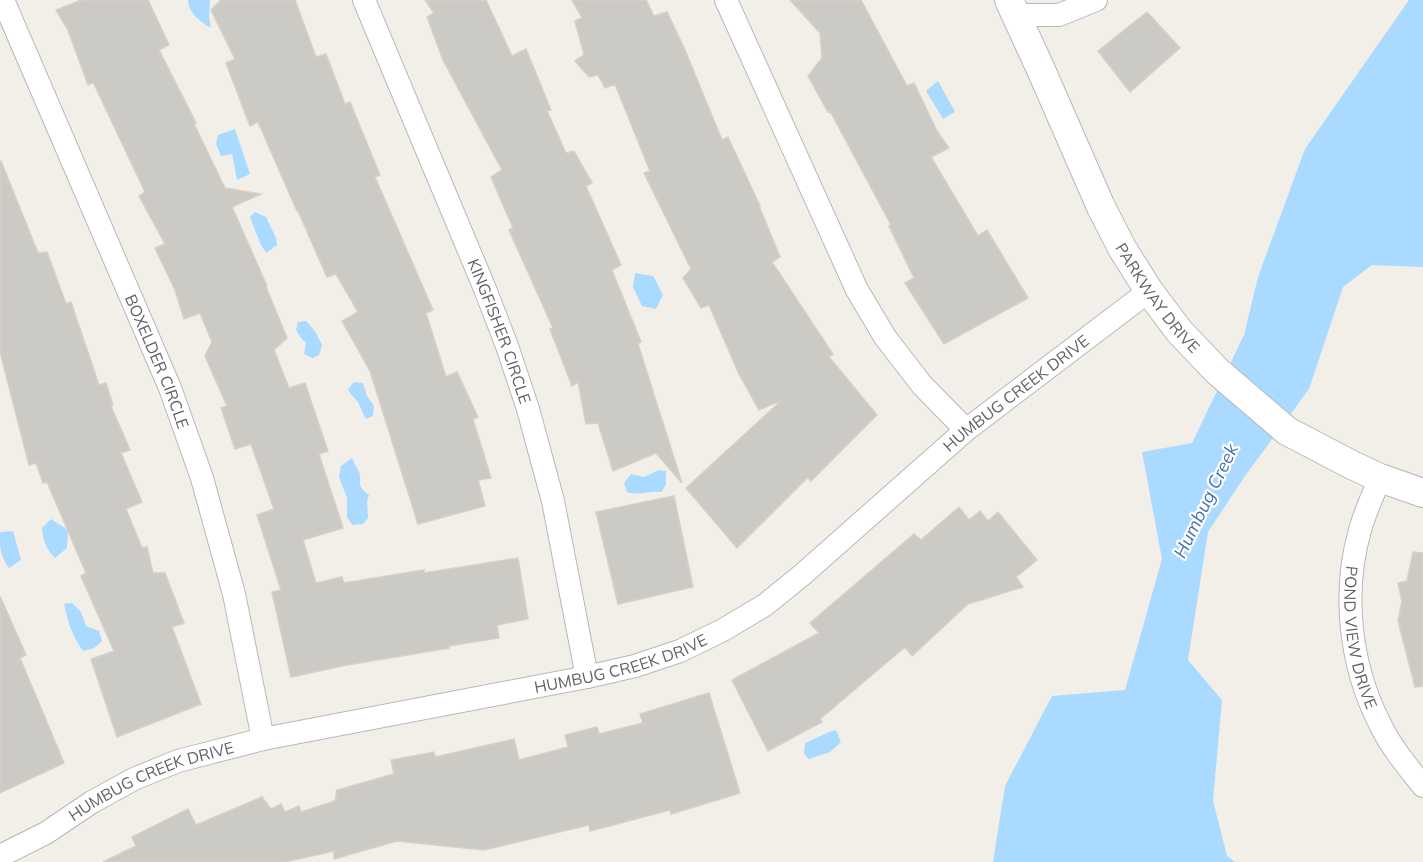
<svg xmlns="http://www.w3.org/2000/svg" width="1423" height="862" viewBox="0 0 1423 862" font-family="Mulish,sans-serif">
<rect width="100%" height="100%" fill="#f1efe8"/>
<!-- water -->
<path fill="#aadaff" d="M188,0H210L209,17L211,28C200,22 188,12 188,0Z
M1409,0H1423V267L1372,265L1343,287L1309,389L1245,476L1208,532L1188,660L1222,700L1213,801L1227,856L1235,862H993L1005,786L1052,696L1125,690L1162,559L1142,452L1192,443L1244,335L1258,277L1305,149Z
M938,81L955,112L943,119L926,91Z
M235,129L250,174L237,180L232,154L221,156L216,144L218,135Z
M255,212L266,217L276,238L277,245L266,253L260,243L250,217Z
M635,273L653,276L663,295L656,309L642,306L633,287Z
M306,321L315,331L322,345L319,355L313,358L304,354L306,343L301,338L296,330L298,322Z
M354,382L363,383L367,396L374,406L373,416L366,419C362,413 361,406 357,401C354,397 350,394 348,389Z
M352,458C354,463 357,468 359,472C363,483 354,484 369,495L367,502L368,518L363,524L352,525L347,517V498L339,477L341,466Z
M659,470L666,471V484L662,492C649,491 638,496 627,492L624,483L631,474L644,477Z
M51,519L68,530L67,548L55,558C46,549 43,541 42,528Z
M13,531L21,560L9,568C0,555 0,549 0,533L1,532Z
M72,603L81,612L86,626L99,631L102,641L94,648L83,651C72,635 68,623 64,604Z
M836,730L841,742L830,752L809,759L804,754L805,743L829,732Z"/>
<!-- building -->
<path fill="#cccac5" stroke="#d6d1c6" stroke-width="1.5" d="M81,0H148L169,45L159,50L196,123L194,124L225,188L261,194L232,207L267,286L266,287L287,338L274,350L289,388L305,383L328,451L319,454L343,528L303,540L316,583L342,577L344,583L424,570V573L518,558L528,619L497,625L499,638L449,646V648L347,665L291,677L272,592L281,590L257,515L274,509L251,444L235,449L221,408L227,406L205,356L212,342L200,313L184,319L175,290L155,248L165,244L139,196L145,192L93,82L88,85L68,30L56,10Z
M221,0H295L316,57L326,54L345,104L350,102L380,175L375,177L433,310L426,313L446,377L457,372L478,417L473,419L491,478L478,480L485,506L418,524L370,371L342,321L358,312L336,274L327,277L298,211H297L258,122L250,126L226,63L235,59L211,10Z
M425,0H486L512,56L526,49L551,110L547,111L566,153L574,151L592,183L586,186L621,265L612,270L641,342L638,344L682,483L656,453L613,471L598,423L586,424L578,382L572,386L550,329L553,328L509,230L513,228L491,177L502,170L443,60L427,17L434,13Z
M572,0H646L654,16L667,12L685,50L722,140L728,137L760,206H759L780,257L772,262L833,354L829,357L877,415L811,481L808,477L737,548L686,488L782,400L759,410L738,372L709,305L701,308L683,278L691,269L644,173L650,171L615,84L605,88L598,75L589,77L575,61L584,55L575,21L582,18Z
M790,0H861L907,86L914,83L937,131L949,148L931,157L978,236L987,230L1028,298L944,344L905,283L914,278L889,226L891,225L830,111L828,112L808,76L822,58L820,33Z
M1147,12L1180,48L1130,92L1098,51Z
M0,161H1L38,253L47,252L66,304L71,302L99,385L106,383L113,405L111,406L130,450L121,453L142,502L126,509L142,548L147,547L153,573H165L184,623L172,627L201,704L117,737L91,659L114,651L81,576L86,573L47,482L43,483L36,463L29,465L0,352Z
M674,496L693,587L618,604L596,512Z
M959,507L969,520L980,511L988,521L998,512L1037,560L1016,577L1023,587L968,604L912,656L905,647L820,719L822,722L768,751L732,680L819,633L810,623L914,534L921,540Z
M1413,552L1423,553V686L1415,687L1398,621L1402,601L1398,583L1407,581Z
M0,596L26,655L20,658L64,763L0,793Z
M709,693L740,793L671,814L670,810L590,831L589,825L484,850L397,841L334,859V851L285,862H103L136,846L132,837L188,809L196,825L262,797L271,809L281,804L285,812L299,806L301,812L335,801L337,790L394,774L391,760L434,752L435,757L514,739L519,760L568,747L565,735L597,727L599,734L643,723L640,714Z"/>
<g fill="none" stroke-linecap="round" stroke-linejoin="round">
<!-- minor casing -->
<g stroke="#b5b8bc" stroke-width="24">
<g id="minor">
<path id="s1" d="M3,0L170,388L202,478L234,594L263,739"/>
<path id="s2" d="M364,0L485,289L507,346L528,409L553,501L587,677"/>
<path d="M726,0L857,290L885,337L922,385L966,430"/>
<path d="M1016,15H1059L1096,0"/>
<path id="s3" d="M1380,478C1373,495 1365,512 1360,530C1342,593 1350,664 1379,722C1390,746 1407,766 1423,786"/>
<path id="s4" d="M0,856L46,833L92,802L134,779L178,761L263,739L587,677L635,666L680,651L723,630L765,605L802,575L966,430L1149,291"/>
</g>
</g>
<!-- tertiary casing -->
<g stroke="#b5b8bc" stroke-width="30">
<g id="tertiary">
<path id="s5" d="M1009,0L1042,72L1101,207L1122,248L1149,291L1179,331L1217,371L1287,431L1352,465L1380,478L1423,493"/>
</g>
</g>
<!-- minor -->
<use href="#minor" stroke="#fff" stroke-width="22"/>
<!-- tertiary -->
<use href="#tertiary" stroke="#fff" stroke-width="28"/>
</g>
<g text-anchor="middle" stroke-width="4.5" stroke-linejoin="round" paint-order="stroke">
<!-- street labels -->
<g font-size="16" fill="#5f6368" stroke="#fff">
<text dy="6" stroke="none"><textPath href="#s5" startOffset="334">PARKWAY DRIVE</textPath></text>
<text dy="6" stroke="none"><textPath href="#s2" startOffset="358">KINGFISHER CIRCLE</textPath></text>
<text dy="6" stroke="none"><textPath href="#s1" startOffset="393">BOXELDER CIRCLE</textPath></text>
<text dy="6" stroke="none"><textPath href="#s4" startOffset="1142">HUMBUG CREEK DRIVE</textPath></text>
<text dy="6" stroke="none"><textPath href="#s3" startOffset="165">POND VIEW DRIVE</textPath></text>
<text dy="6" stroke="none"><textPath href="#s4" startOffset="656">HUMBUG CREEK DRIVE</textPath></text>
<text dy="6" stroke="none"><textPath href="#s4" startOffset="170">HUMBUG CREEK DRIVE</textPath></text>
</g>
<!-- water labels -->
<g font-size="18" font-style="italic" fill="#4174aa" stroke="#fff">
<text transform="translate(1206 501) rotate(-64)" y="6">Humbug Creek</text>
</g>
</g>
</svg>
